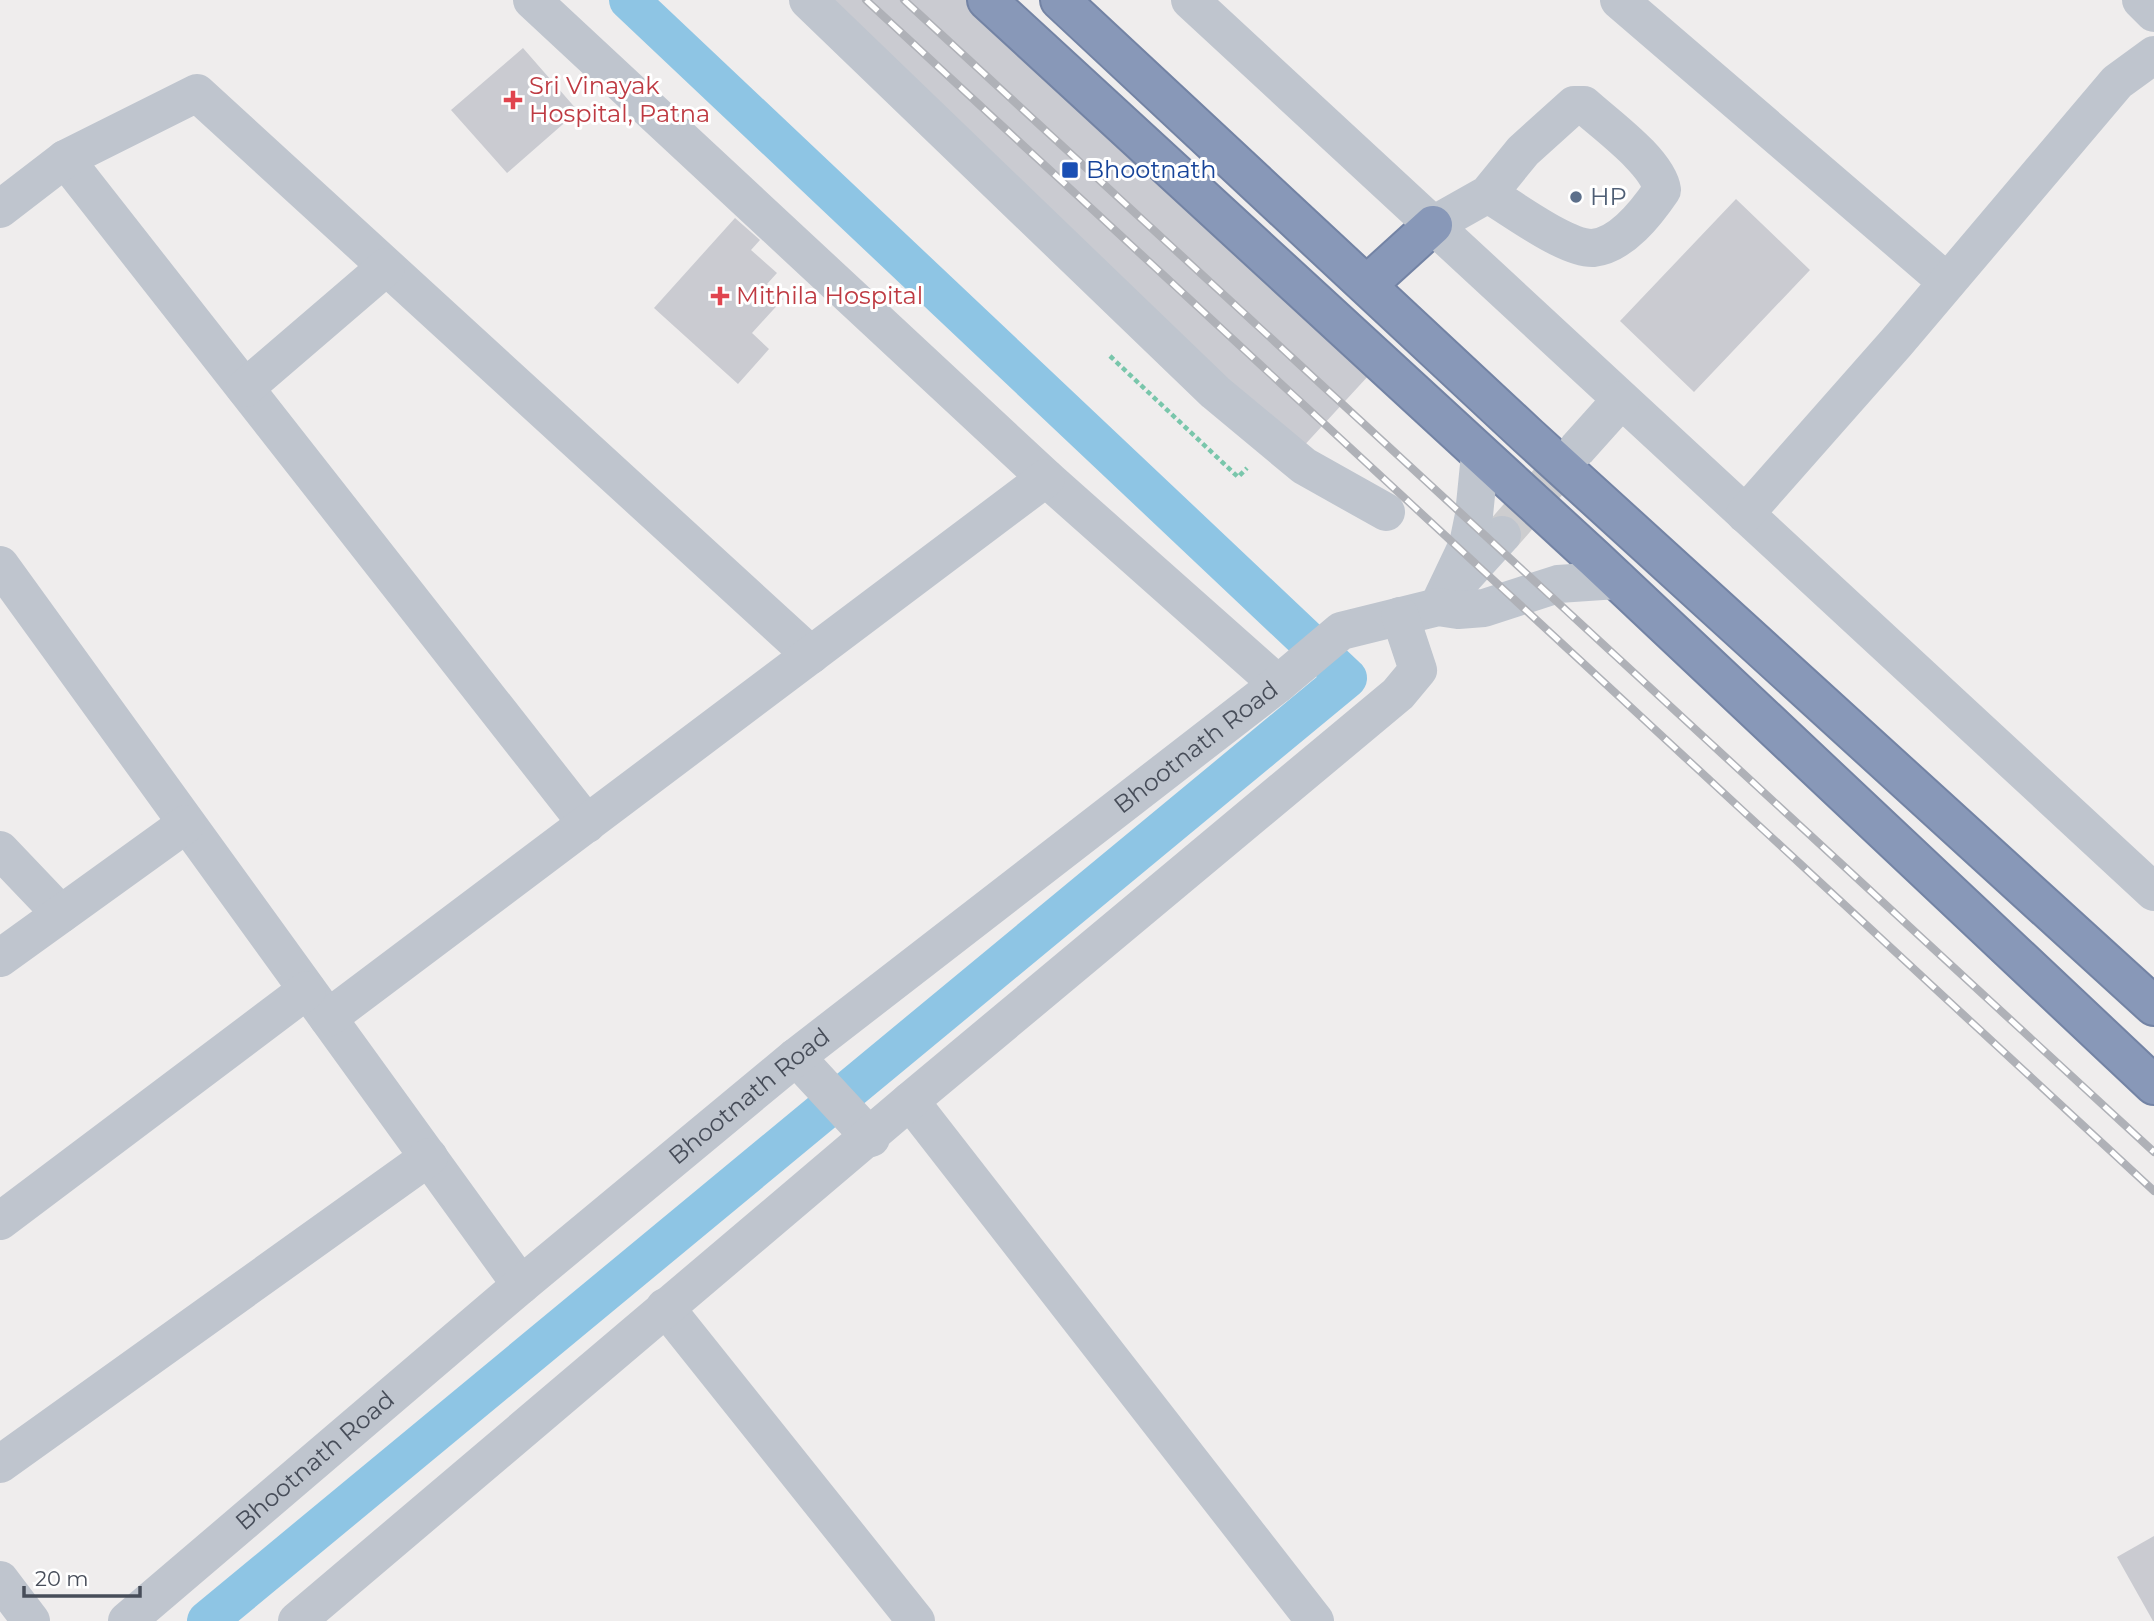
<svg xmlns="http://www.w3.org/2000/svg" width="2154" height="1621" viewBox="0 0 2154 1621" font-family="Montserrat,sans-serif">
<rect width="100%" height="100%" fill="#efeded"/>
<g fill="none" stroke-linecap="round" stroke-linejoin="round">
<!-- canal -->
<path stroke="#8ec5e4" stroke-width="40" d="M207,1621L1347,678L629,0"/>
</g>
<!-- building -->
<path fill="#cacbd1" d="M789,0H967L1370,374L1288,463Z
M523,48L578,111L507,173L451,110Z
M1736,199L1810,270L1694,392L1620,321Z
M735,218L760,240L751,250L777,273L767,284L783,299L752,333L769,349L738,384L654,308Z
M2154,1536V1621H2153L2117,1557Z"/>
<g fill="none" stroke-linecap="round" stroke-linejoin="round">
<!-- minor-tunnel -->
<path stroke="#cdcdcf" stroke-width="38" stroke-dasharray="38 19" stroke-linecap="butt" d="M1502,535L1578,448"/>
<!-- highway casing -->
<g stroke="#7383a4" stroke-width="42">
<path id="highway" d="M987,0L1595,559L2154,1085
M1060,0L1528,436L2154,1006
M1367,285L1433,225"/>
</g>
<!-- path -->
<path stroke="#79c6ab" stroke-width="4.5" stroke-dasharray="5 3.5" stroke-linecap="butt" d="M1110,356L1238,477L1247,468"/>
<!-- minor -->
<g stroke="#bfc5ce" stroke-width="38">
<path d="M532,0L1046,478L1278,684"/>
<path d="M808,0L1215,392L1304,466L1386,512"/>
<path d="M1190,0L2154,892"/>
<path d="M1619,0L1947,282"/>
<path d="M2141,0L2154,13"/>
<path d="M65,159L587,824"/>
<path d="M0,209L65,159L197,93L811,655"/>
<path d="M1433,225L1488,194L1523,151L1574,105H1584C1606,125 1658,162 1662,190C1647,212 1622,245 1593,248C1566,249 1512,208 1488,194"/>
<path d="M245,388L386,267"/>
<path d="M1578,448L1621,400"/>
<path d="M1745,514L1896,343L2117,82L2154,55"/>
<path d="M0,565L521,1285"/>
<path d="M1462,579L1502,535"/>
<path d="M1438,607L1468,544L1474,515L1480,455"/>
<path d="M0,850L61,914"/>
<path d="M0,958L186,824"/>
<path d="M328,1018L1046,478"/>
<path d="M796,1057L871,1138"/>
<path d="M910,1101L1315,1621"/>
<path d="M0,1221L307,990"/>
<path d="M665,1307L916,1621"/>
<path d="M0,1464L429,1157"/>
<path d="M0,1580L31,1621"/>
<path id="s1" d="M127,1621L521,1285L796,1057L1278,684L1341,631L1438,607L1458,610L1484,608L1558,584L1617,580"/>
<path d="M297,1621L910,1101L1398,694L1418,670L1400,616"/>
</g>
<!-- highway -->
<use href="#highway" stroke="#8898b8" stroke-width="38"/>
<!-- rail casing -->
<g stroke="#afb1b7" stroke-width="8">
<path id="rail" d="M866,0L2154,1191
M904,0L2154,1152"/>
</g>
<!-- rail -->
<use href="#rail" stroke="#fff" stroke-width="5" stroke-dasharray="16" stroke-linecap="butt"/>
</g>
<!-- markers -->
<g fill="#e0444e" stroke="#fff" stroke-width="2.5">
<path d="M509.5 89.5h7v7h7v7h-7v7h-7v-7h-7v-7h7z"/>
<path d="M716.5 285.5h7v7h7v7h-7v7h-7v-7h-7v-7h7z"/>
</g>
<rect fill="#1a4fb4" stroke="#fff" stroke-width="2.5" x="1061" y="161" width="18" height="18" rx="3.5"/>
<circle fill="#5c6f8a" stroke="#fff" stroke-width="2.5" cx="1576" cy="197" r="7"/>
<g text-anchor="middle" stroke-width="6" stroke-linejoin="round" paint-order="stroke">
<!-- health labels -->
<g font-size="24" fill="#be3a42" stroke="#fff" text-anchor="start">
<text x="529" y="94">Sri Vinayak<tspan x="529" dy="28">Hospital, Patna</tspan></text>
<text x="736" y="304">Mithila Hospital</text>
</g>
<!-- transit labels -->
<g font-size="24" fill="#164399" stroke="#fff" text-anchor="start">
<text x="1086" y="178">Bhootnath</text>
</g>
<!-- service labels -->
<g font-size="24" fill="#4e5e75" stroke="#fff" text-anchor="start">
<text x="1590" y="205">HP</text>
</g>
<!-- street labels -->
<g font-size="24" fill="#474d59" stroke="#fff">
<text dy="8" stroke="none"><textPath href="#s1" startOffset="1381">Bhootnath Road</textPath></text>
<text dy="8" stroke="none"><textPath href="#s1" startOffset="814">Bhootnath Road</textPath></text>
<text dy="8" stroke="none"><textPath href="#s1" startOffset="247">Bhootnath Road</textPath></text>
</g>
</g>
<!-- scale -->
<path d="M24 1586v10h116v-10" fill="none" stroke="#474d59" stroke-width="3.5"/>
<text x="35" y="1586" font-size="21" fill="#474d59" stroke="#ffffff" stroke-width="5" paint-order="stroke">20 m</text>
</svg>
